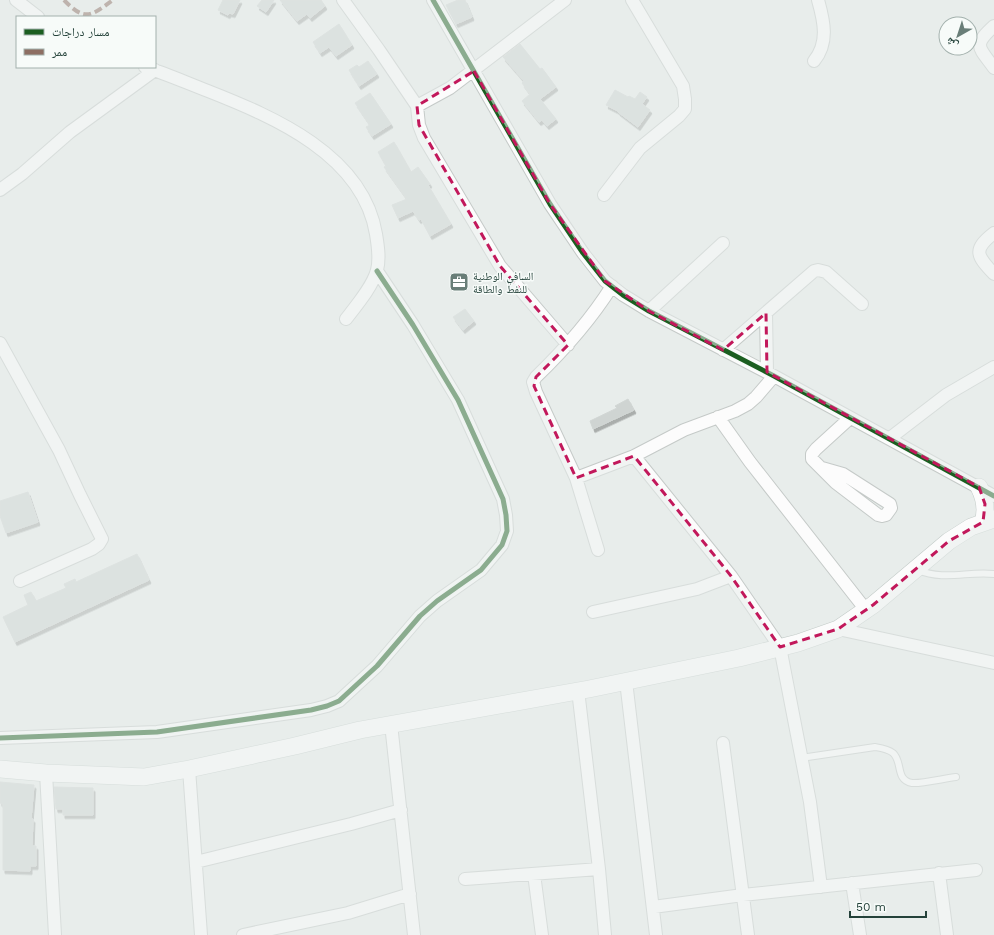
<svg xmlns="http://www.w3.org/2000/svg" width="994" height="935" viewBox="0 0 994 935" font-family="'Work Sans','Noto Naskh Arabic',sans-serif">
<defs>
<filter id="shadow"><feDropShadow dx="2" dy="3.5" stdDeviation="0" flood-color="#0004"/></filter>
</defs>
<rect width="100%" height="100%" fill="#e8edeb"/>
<!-- building -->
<path fill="#cfd4d2" stroke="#d1d6d4" filter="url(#shadow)" d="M223,0H240L233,14L229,13L228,15L218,10Z
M262,0H274L266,12L257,6Z
M280,0H321L325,6L310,18L307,14L297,21Z
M458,0H465L472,17L456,24L446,5Z
M339,24L352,45L336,56L329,47L320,53L313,42Z
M520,44L540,69L542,68L556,87L540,99L556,119L547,126L542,120L539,122L522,101L530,94L522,83L524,81L503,57Z
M368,61L377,74L359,86L349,70L357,65L359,67Z
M615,90L628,97L629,96L635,99L640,92L647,97L642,104L650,110L638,127L618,112V111L606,105Z
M370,93L391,124L372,136L366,127L370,125L355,103Z
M394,142L411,172L418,167L430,184L428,185L451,224L430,236L421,219L419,220L413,211L398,218L392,205L407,199L384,167L386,166L378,152Z
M465,309L474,321L463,330L453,317Z
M628,399L634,410L593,429L590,421L617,408L615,406Z
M28,492L38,522L6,533L0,516V501Z
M137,554L149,580L15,642L3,617L28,605L24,595L31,592L36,601L66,588L64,584L75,579L76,582Z
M0,782L34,785L31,819H33L32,846H36V866H30V871L3,870V804L0,803Z
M54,787L93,788V815H63V809H56Z"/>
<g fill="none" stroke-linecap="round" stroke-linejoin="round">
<!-- service casing -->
<g stroke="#c5cac8" stroke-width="8">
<path id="service" d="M918,570C944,581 968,571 994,574
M801,758L875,747C881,748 888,749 893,753C903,762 895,780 912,783C921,784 946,778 956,777"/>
</g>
<!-- minor casing -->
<g stroke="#c5cac8" stroke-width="14">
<path id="minor" d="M16,0L38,17
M343,0L379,50L417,106L450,88L565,0
M433,0L550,204L583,253L605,281L623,295L649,311L774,376L994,496
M994,26C972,46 979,47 994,68
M814,61C829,43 824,21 818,0
M145,67C167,74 187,83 208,91C274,117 363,155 376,234C378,246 380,259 377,270C373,286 356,306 346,319
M417,106L419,125L424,138L500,266L568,345
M0,190L22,174L70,132L155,70
M604,195L640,148L679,116L685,109V99L683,86L632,0
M994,233C972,250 977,256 994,274
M649,311L723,243
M766,313L767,372
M0,343L59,450L80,495L102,539L99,544L92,549L20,581
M723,350L814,271L818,270L826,272L862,304
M718,417L750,462L866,610
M890,438L946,395L994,367
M634,456L731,576L780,647L810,802L821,887
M822,468L843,474L890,504L891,508L886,515L882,516L878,515L836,483L812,459V454L816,449L850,418
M576,478L634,456L684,430L735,411L748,404L756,397L774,376
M598,550L576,478L536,392L533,382L536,377C566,348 590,321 612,286
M593,612L697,589L731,576
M838,629L994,663
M626,681L656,935
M578,690L599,869L605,935
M391,724L414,935
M0,738L157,732L311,710L327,706L339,701L377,666L420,616L437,601L481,570L502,545L507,531L506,515L503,499L458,400L413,325L377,271
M723,743L748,935
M189,769L201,935
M46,773L55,935
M196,862L351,824L401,810
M939,873L947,935
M534,874L542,935
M465,879L599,869
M852,883L860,935
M653,907L743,895L976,870
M243,935L348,913L410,894"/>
</g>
<!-- secondary casing -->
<g stroke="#c3cbc8" stroke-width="18">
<path id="secondary" d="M979,487C985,499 987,510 983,522
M0,769L46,773L144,777L189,769L295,746L360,730L589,689L739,658L798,643L838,629L873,605L949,541L971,527L994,519"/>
</g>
<!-- service -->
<use href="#service" stroke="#fcfcfc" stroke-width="6"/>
<!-- minor -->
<use href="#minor" stroke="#fcfcfc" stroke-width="12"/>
<!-- secondary -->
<use href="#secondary" stroke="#fcfcfc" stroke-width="17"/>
<!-- quiet -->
<path stroke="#8d6e63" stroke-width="4" stroke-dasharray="8 4" stroke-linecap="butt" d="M64,0C85,22 91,16 113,0"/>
<!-- cycleway casing -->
<g stroke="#f7fbf9" stroke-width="8">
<path id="cycleway" d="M433,0L550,204L583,253L605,281L623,295L649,311L774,376L994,496
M0,738L157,732L311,710L327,706L339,701L377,666L420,616L437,601L481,570L502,545L507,531L506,515L503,499L458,400L413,325L377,271"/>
</g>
<!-- cycleway -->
<use href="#cycleway" stroke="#1b5e20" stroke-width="5"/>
</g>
<!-- marked area -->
<path d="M0 0H994V935H0ZM474,71L550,204L605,281L649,311L723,350L766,313L767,372L979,487L985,504L983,522L949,541L873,605L838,629L780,647L731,576L634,456L576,478L534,386L536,377L568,345L500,266L419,125L417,106Z" fill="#e8edeb" fill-opacity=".55" fill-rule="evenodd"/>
<path fill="none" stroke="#c2185b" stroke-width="3" stroke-dasharray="8 5" stroke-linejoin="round" d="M474,71L550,204L605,281L649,311L723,350L766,313L767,372L979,487L985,504L983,522L949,541L873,605L838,629L780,647L731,576L634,456L576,478L534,386L536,377L568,345L500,266L419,125L417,106Z"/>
<!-- icons -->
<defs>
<g id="office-square" transform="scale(1)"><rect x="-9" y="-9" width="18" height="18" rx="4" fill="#697e78" stroke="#f7fbf9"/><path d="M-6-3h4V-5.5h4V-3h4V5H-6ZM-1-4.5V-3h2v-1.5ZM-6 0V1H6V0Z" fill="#fff"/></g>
</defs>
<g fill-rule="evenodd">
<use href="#office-square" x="459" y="282"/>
</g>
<g text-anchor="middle" stroke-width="3" stroke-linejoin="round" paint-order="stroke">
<!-- poi labels -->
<g font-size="11" fill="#24423a" stroke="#f7fbf9" text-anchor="start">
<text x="473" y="280">السافي الوطنية<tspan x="473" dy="13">للنفط والطاقة</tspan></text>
</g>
</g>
<!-- legend -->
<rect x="16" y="16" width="140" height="52" fill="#f7fbf9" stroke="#a3b1ad"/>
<rect x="24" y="29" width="20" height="6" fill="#1b5e20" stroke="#a3b1ad"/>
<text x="52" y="36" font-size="12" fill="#24423a">مسار دراجات</text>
<rect x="24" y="49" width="20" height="6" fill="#8d6e63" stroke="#a3b1ad"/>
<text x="52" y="56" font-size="12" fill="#24423a">ممر</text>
<!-- north arrow -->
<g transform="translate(958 36) rotate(219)"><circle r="19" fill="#f7fbf9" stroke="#a3b1ad"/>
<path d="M0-3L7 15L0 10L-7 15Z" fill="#697e78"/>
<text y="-6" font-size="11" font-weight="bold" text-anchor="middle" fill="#24423a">ش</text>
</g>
<!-- scale -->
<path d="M850 911v6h76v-6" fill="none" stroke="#24423a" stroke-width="2"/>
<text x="856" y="911" font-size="12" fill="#24423a" stroke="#f7fbf9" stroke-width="3" paint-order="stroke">50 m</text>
</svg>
